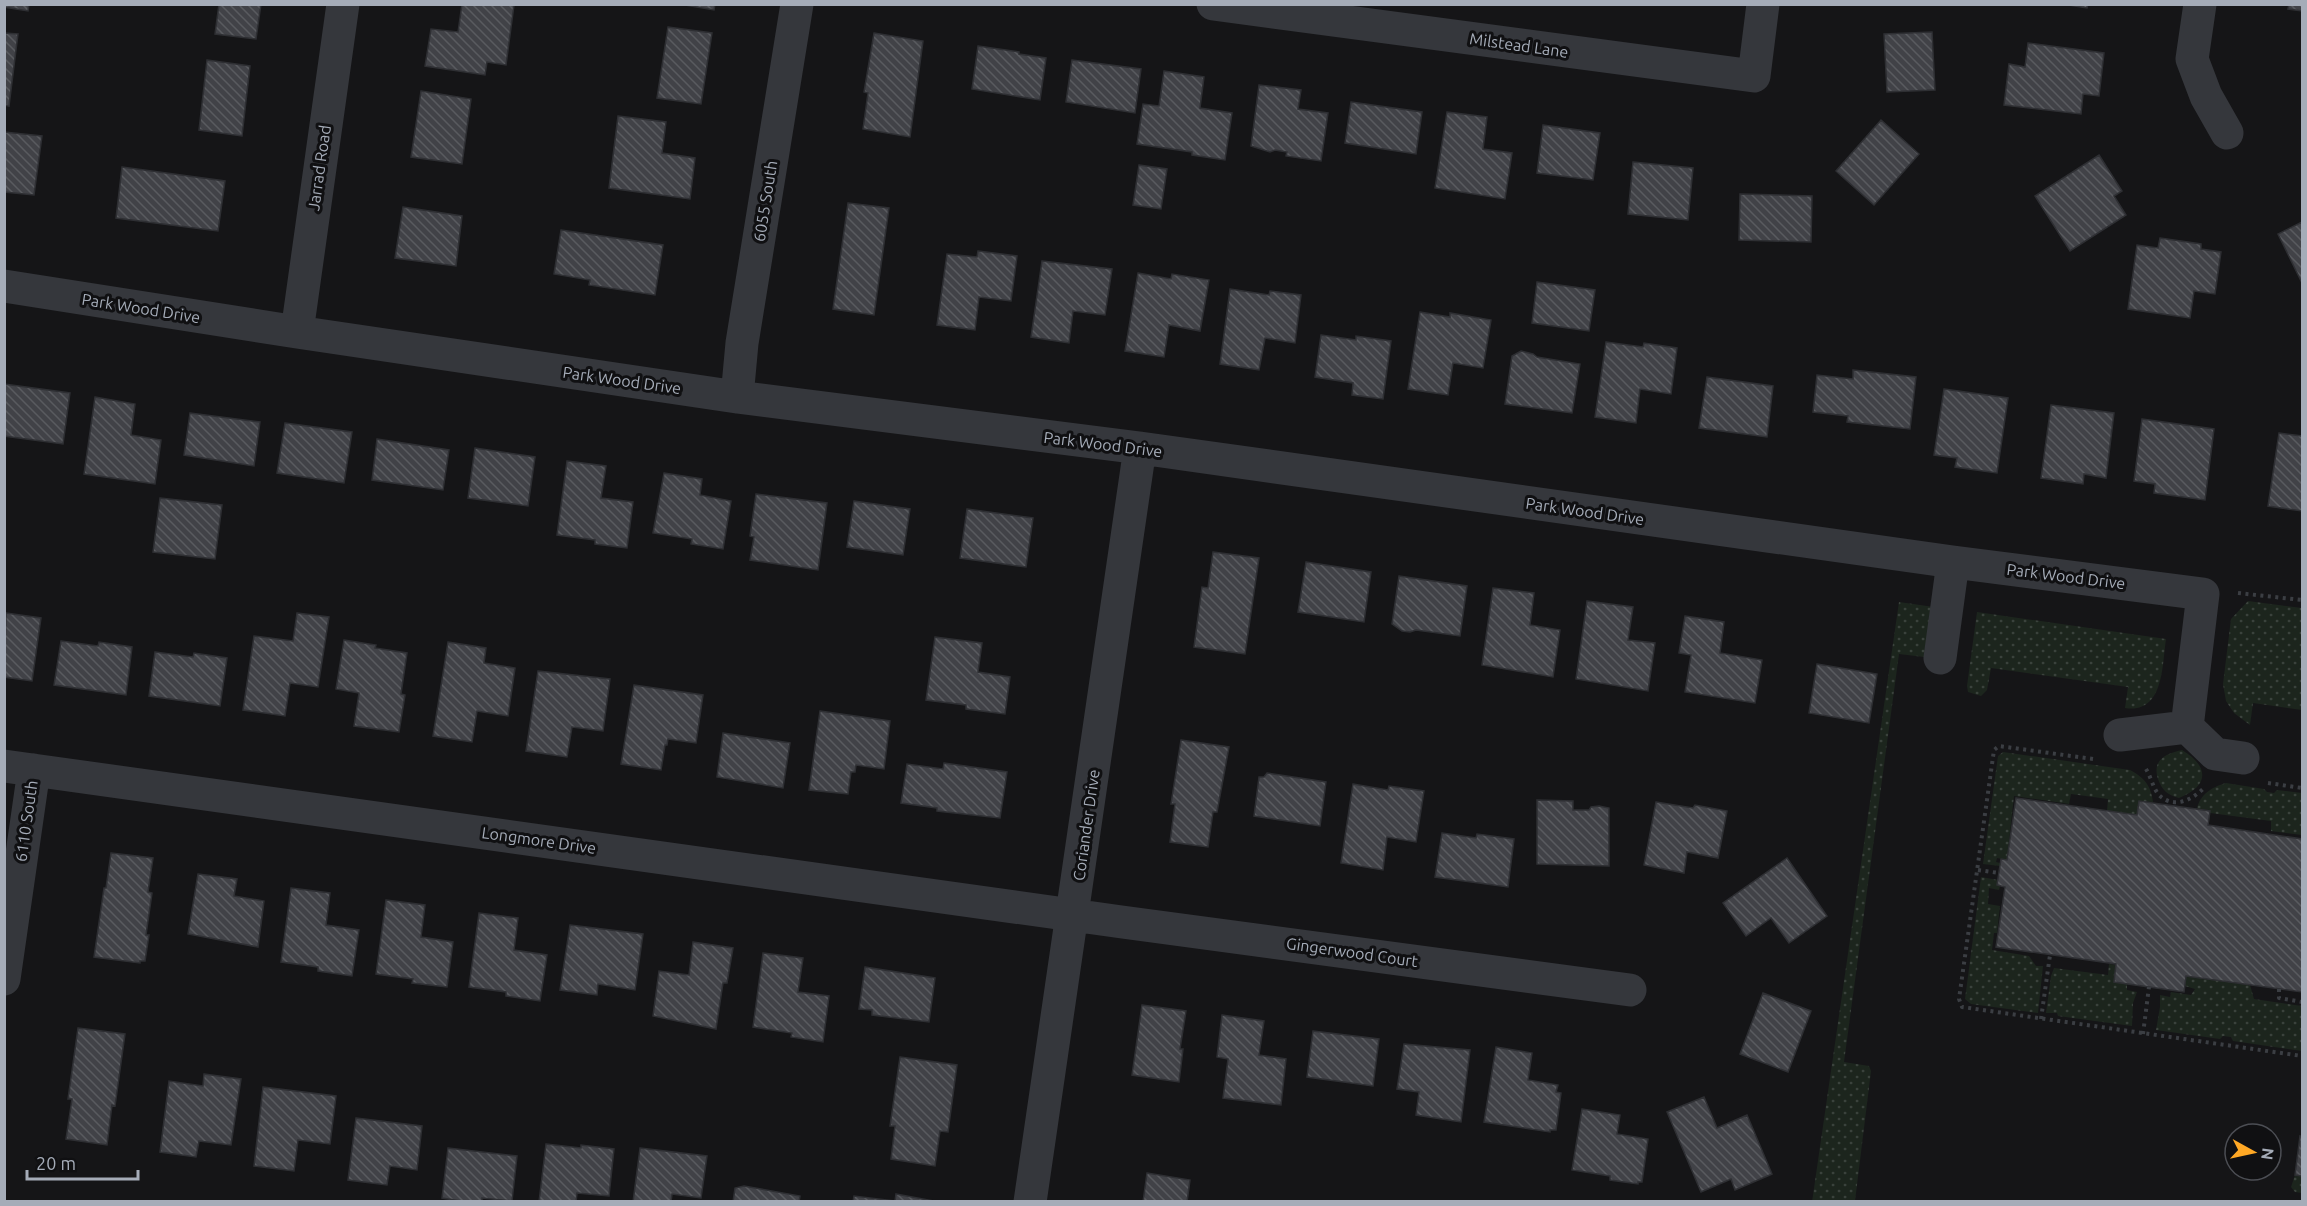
<svg xmlns="http://www.w3.org/2000/svg" width="2307" height="1206" viewBox="0 0 2307 1206" font-family="Ubuntu,sans-serif">
<defs>
<pattern id="grass-dots" width="8" height="8" patternUnits="userSpaceOnUse" patternTransform="scale(1.5)"><rect width="8" height="8" fill="#1c251d"/><path d="M2 2h.1M6 6h.1" fill="none" stroke="#3a423c" stroke-width="1.8" stroke-linecap="round"/></pattern>
<pattern id="building-back-hatch" width="6" height="6" patternUnits="userSpaceOnUse" patternTransform="scale(1.5)"><rect width="6" height="6" fill="#414247"/><path d="M-1 5l2 2M0 0l6 6M5-1l2 2" fill="none" stroke="#595b5f"/></pattern>
</defs>
<rect width="100%" height="100%" fill="#151517"/>
<!-- grass -->
<path fill="url(#grass-dots)" d="M2248,601L2302,608V710L2253,703L2250,725L2234,713L2226,701L2223,684L2231,619Z
M1899,602L1934,607L1924,657L1899,654L1844,1062L1869,1066L1871,1071L1855,1201L1812,1202Z
M1977,612L2166,639C2162,666 2164,714 2125,708L2128,687L1991,668L1987,690L1981,696L1968,692L1967,686Z
M2182,750C2209,766 2210,786 2179,798C2167,795 2162,790 2158,779C2152,760 2165,754 2182,750Z
M2003,752L2130,770C2145,778 2151,786 2153,802L2139,801L2137,815L2107,811L2108,799L2071,794L2069,804L2014,796L2007,860L1997,858L1996,862L2000,863V866L1983,864L1998,756Z
M2226,783L2264,789L2267,792L2274,793L2277,790L2302,793V835L2271,831V821L2210,813V810L2197,809C2200,794 2212,787 2226,783Z
M1981,877L1998,880L1997,885L2000,886L1999,890L1989,888L1988,904L2000,906L1997,933H1994L1992,950L2029,956L2036,966H2043L2038,1013L1971,1004L1965,999Z
M2109,964L2116,965L2114,982L2127,984V990L2137,992L2133,1003L2132,1026L2058,1016L2057,1013H2046L2051,976L2054,968L2108,975Z
M2186,976L2250,985L2254,999L2302,1006V1051L2233,1041L2231,1037L2223,1036L2220,1039L2156,1030L2160,1007V995L2170,997L2171,992L2191,995L2195,989L2185,986Z
M2295,1175L2302,1176V1193L2295,1192L2291,1187Z"/>
<!-- building -->
<path fill="url(#building-back-hatch)" stroke="#2e2f33" stroke-width="1.5" d="M4,4H29L28,11L4,7Z
M219,4H261L256,39L215,34Z
M462,4L514,5L506,65L487,62L485,75L425,66L431,29L458,32Z
M679,4H715L714,10Z
M2062,4H2088L2087,8Z
M2289,4H2302V11L2288,9Z
M668,27L712,33L701,104L657,98Z
M1932,32L1935,90L1887,92L1884,34Z
M4,33L18,34L9,106L4,105Z
M874,33L923,41L910,137L863,129L868,93L864,92Z
M2028,43L2104,53L2099,96L2083,94L2081,114L2004,105L2009,64L2025,67Z
M978,46L1019,52V54L1046,58L1040,100L972,89Z
M207,60L250,66L242,136L199,130Z
M1072,60L1141,69L1135,113L1066,102Z
M1164,71L1204,77L1200,108L1232,113L1225,160L1192,155V152L1137,144L1143,104L1159,106Z
M1259,85L1301,90L1298,109L1328,113L1321,161L1286,156L1287,152L1275,150L1270,152L1251,146Z
M421,91L471,99L462,164L411,157Z
M1351,102L1422,112L1416,154L1345,143Z
M1447,112L1487,117L1483,149L1512,153L1505,199L1435,188Z
M618,116L666,122L662,153L695,158L690,199L609,188Z
M1881,120L1919,154L1874,205L1836,171Z
M1543,125L1600,133L1593,180L1537,173Z
M4,132L42,136L34,195L4,192Z
M2099,155L2122,191L2114,196L2126,215L2070,251L2035,196Z
M1633,162L1693,168L1688,220L1628,214Z
M1139,165L1167,169L1161,209L1133,205Z
M122,167L225,181L218,231L116,218Z
M1740,194L1812,196L1811,242L1739,240Z
M848,203L889,208L874,315L833,309Z
M403,207L462,216L456,266L395,258Z
M2302,222V283L2278,234Z
M561,230L663,245L655,295L589,285L590,280L554,274Z
M2160,238L2201,244V249L2221,252L2215,294L2194,291L2190,318L2128,309L2137,245L2158,248Z
M978,251L1017,256L1011,301L979,297L975,330L937,325L947,254L977,257Z
M1042,261L1112,269L1105,315L1073,311L1069,343L1031,337Z
M1138,273L1171,279L1172,274L1209,280L1200,331L1169,325L1164,357L1125,351Z
M1537,282L1595,290L1589,331L1532,323Z
M1230,289L1269,295L1270,291L1301,295L1295,343L1265,338L1259,370L1220,364Z
M1420,312L1450,317V313L1491,320L1483,368L1453,363L1448,395L1408,389Z
M1321,335L1356,340V336L1391,341L1383,399L1352,395L1353,383L1315,377Z
M1606,342L1643,347L1644,343L1677,348L1671,394L1640,389L1636,423L1595,417Z
M1521,351L1533,354L1537,357L1580,364L1572,413L1505,404L1512,356Z
M1853,370L1916,377L1910,429L1847,422L1848,416L1813,412L1817,375L1853,379Z
M1707,377L1773,386L1767,437L1699,428Z
M4,384L70,393L63,444L4,436Z
M1944,389L2008,398L1997,473L1955,467L1957,458L1934,455Z
M95,397L135,404L131,435L161,440L155,484L84,474Z
M2051,405L2114,413L2106,478L2084,474L2083,484L2041,478Z
M190,413L260,422L254,466L184,455Z
M2142,419L2214,429L2205,500L2154,493L2155,484L2134,481Z
M285,423L352,432L344,483L277,473Z
M2279,433L2302,436V511L2268,506Z
M377,439L449,450L443,490L372,480Z
M475,448L535,457L528,506L468,498Z
M567,461L606,466L601,498L633,502L627,548L595,544V540L557,535Z
M664,473L702,479L700,495L731,501L723,549L691,544L692,539L653,533Z
M756,494L827,503L818,570L750,560L754,537L750,536Z
M160,498L222,505L215,559L153,552Z
M854,501L910,509L903,555L847,547Z
M967,509L1033,518L1026,567L960,558Z
M1213,552L1259,558L1245,654L1194,647L1202,587L1208,588Z
M1306,562L1371,572L1364,622L1298,612Z
M1399,576L1467,586L1460,636L1416,630L1410,632L1402,631L1392,624Z
M1493,588L1534,593L1530,625L1560,630L1553,677L1482,665Z
M1587,601L1633,607L1628,640L1655,643L1648,691L1576,679Z
M6,613L41,618L32,681L4,677Z
M297,613L329,617L318,687L290,683L285,716L243,710L254,636L293,641Z
M1685,616L1724,622L1720,653L1762,660L1755,703L1685,692L1691,655L1679,653Z
M935,637L982,643L978,672L1010,677L1005,714L966,709V705L926,700Z
M344,640L376,645L375,648L407,653L401,694L405,695L399,732L354,726L359,693L336,689Z
M61,641L98,646L99,642L132,647L126,695L54,685Z
M448,642L486,648L484,663L515,668L508,716L477,711L472,742L433,736Z
M155,652L193,657L194,653L227,658L220,706L149,696Z
M1817,664L1877,674L1869,723L1809,713Z
M538,671L610,679L603,731L572,727L567,757L526,751Z
M634,685L703,695L696,743L668,739L667,745H665L661,770L621,764Z
M820,711L890,721L884,769L856,765L855,772H851L848,794L809,790Z
M723,733L790,743L783,788L717,777Z
M1181,740L1229,747L1217,812H1213L1208,847L1170,842L1175,804H1171Z
M944,763L1007,772L1000,818L937,811V808L901,803L907,764L943,769Z
M1267,773L1326,782L1320,826L1254,816L1259,777H1264Z
M1353,784L1388,790L1389,786L1424,791L1416,842L1387,837L1383,870L1341,863Z
M2016,798L2137,815L2139,801L2210,811L2208,825L2302,839V992L2186,976L2184,992L2114,982L2116,964L1996,947L2005,887L1997,885L2001,859L2007,860Z
M1537,800L1573,801V810H1589L1591,807L1599,806L1609,808V866L1537,864Z
M1656,802L1693,808L1695,805L1727,811L1718,858L1687,852L1684,873L1644,865Z
M1442,833L1476,838L1477,834L1514,839L1508,887L1435,877Z
M111,853L153,858L148,892L152,893L146,935H149L145,961H140V963L94,957L104,888H106Z
M1787,858L1827,916L1789,943L1771,918L1746,936L1723,903Z
M198,874L237,879L234,896L264,901L258,947L188,934Z
M291,888L330,893L326,925L359,930L352,976L318,971V967L281,962Z
M386,900L425,905L421,937L453,942L447,987L412,983L413,979L376,974Z
M479,913L518,918L514,950L547,955L540,1001L506,996V992L469,987Z
M570,925L643,934L635,990L598,984L597,995L560,990Z
M693,942L733,948L727,983H723L716,1029L653,1016L659,971L689,975Z
M763,953L803,958L798,992L829,996L823,1042L791,1037L792,1033L753,1027Z
M865,967L935,978L929,1022L872,1015V1010L859,1009Z
M1763,993L1811,1011L1788,1072L1740,1054Z
M1142,1005L1186,1011L1180,1049H1183L1179,1082L1132,1075Z
M1222,1015L1264,1021L1259,1055L1286,1059L1281,1105L1223,1098L1228,1059L1217,1057Z
M78,1028L125,1034L115,1106L112,1105L107,1145L66,1139L72,1099H68Z
M1313,1031L1379,1039L1373,1086L1307,1077Z
M1404,1044L1470,1050L1461,1122L1416,1115L1419,1092L1397,1089Z
M1496,1047L1532,1053L1528,1080L1558,1085L1556,1092L1561,1093L1556,1130H1550V1132L1484,1122Z
M900,1057L957,1065L948,1132L940,1131L935,1166L891,1159L895,1126H890Z
M204,1074L241,1079L231,1145L199,1141L196,1157L160,1152L169,1081L203,1086Z
M263,1087L336,1096L330,1144L298,1140L294,1171L254,1166Z
M1704,1097L1717,1128L1747,1115L1772,1174L1735,1190L1731,1179L1701,1192L1667,1112Z
M1582,1109L1620,1115L1617,1134L1648,1139L1642,1182H1638V1184L1610,1180V1176L1572,1170Z
M356,1118L422,1126L417,1170L390,1166L387,1185L348,1180Z
M2300,1136L2302,1137V1176L2295,1175Z
M546,1144L581,1148V1145L614,1149L609,1196L577,1193L576,1202H539Z
M448,1148L517,1156L512,1201L482,1198V1202H467L442,1198Z
M640,1148L707,1156L701,1198L672,1194L671,1202H633Z
M1147,1173L1190,1180L1187,1202H1143Z
M744,1186L800,1196L799,1202H733L735,1188Z
M896,1194L939,1202H853L854,1196L895,1201Z"/>
<g fill="none" stroke-linecap="round" stroke-linejoin="round">
<!-- path -->
<path stroke="#3b3e43" stroke-width="4" stroke-dasharray="3 4.5" stroke-linecap="butt" d="M2238,593L2302,600
M2093,759L1999,746L1994,750L1959,999L1962,1007L2302,1056
M2146,769C2151,777 2153,788 2159,795C2175,810 2193,799 2205,787
M2268,783L2302,788
M1978,870L1999,873
M2279,989V998L2302,1002
M2041,1019L2050,955
M2143,1034L2149,987
M2170,1202V1201"/>
<!-- minor -->
<path stroke="#35373c" stroke-width="33" d="M1213,4L1754,76L1763,4
M2200,4L2192,59L2206,96L2227,133
M4,286L297,332L737,397L1140,448L1953,562L2203,594L2187,727L2215,754L2243,758
M297,332L343,4
M737,397L742,343L797,4
M1940,658L1953,562
M2120,735L2187,727
M4,766L1122,922L1630,990
M4,979L34,770
M1030,1202L1140,448"/>
</g>
<g text-anchor="middle" stroke-width="6" stroke-linejoin="round" paint-order="stroke">
<!-- street labels -->
<g font-size="16" fill="#a5acb8" stroke="#101012">
<text transform="translate(1519 45) rotate(8)" y="6">Milstead Lane</text>
<text transform="translate(319 168) rotate(-82)" y="6">Jarrad Road</text>
<text transform="translate(765 201) rotate(-81)" y="6">6055 South</text>
<text transform="translate(141 308) rotate(9)" y="6">Park Wood Drive</text>
<text transform="translate(622 380) rotate(8)" y="6">Park Wood Drive</text>
<text transform="translate(1103 444) rotate(7)" y="6">Park Wood Drive</text>
<text transform="translate(1585 511) rotate(8)" y="6">Park Wood Drive</text>
<text transform="translate(2066 576) rotate(7)" y="6">Park Wood Drive</text>
<text transform="translate(26 821) rotate(-82)" y="6">6110 South</text>
<text transform="translate(1086 825) rotate(-82)" y="6">Coriander Drive</text>
<text transform="translate(539 840) rotate(8)" y="6">Longmore Drive</text>
<text transform="translate(1352 952) rotate(8)" y="6">Gingerwood Court</text>
</g>
</g>
<!-- border -->
<rect width="2307" height="1206" fill="none" stroke="#a5acb8" stroke-width="12"/>
<!-- north arrow -->
<g transform="translate(2253 1152) rotate(98)"><circle r="28" fill="#101012" stroke="#4c4e54" stroke-width="1.5"/>
<path d="M0-4.5L10 22L0 15L-10 22Z" fill="#ffa825"/>
<text y="-9" font-size="16" font-weight="bold" text-anchor="middle" fill="#a5acb8">N</text>
</g>
<!-- scale -->
<path d="M27 1170v9h111v-9" fill="none" stroke="#a5acb8" stroke-width="3"/>
<text x="36" y="1170" font-size="18" fill="#a5acb8" stroke="#101012" stroke-width="4.5" paint-order="stroke">20 m</text>
</svg>
